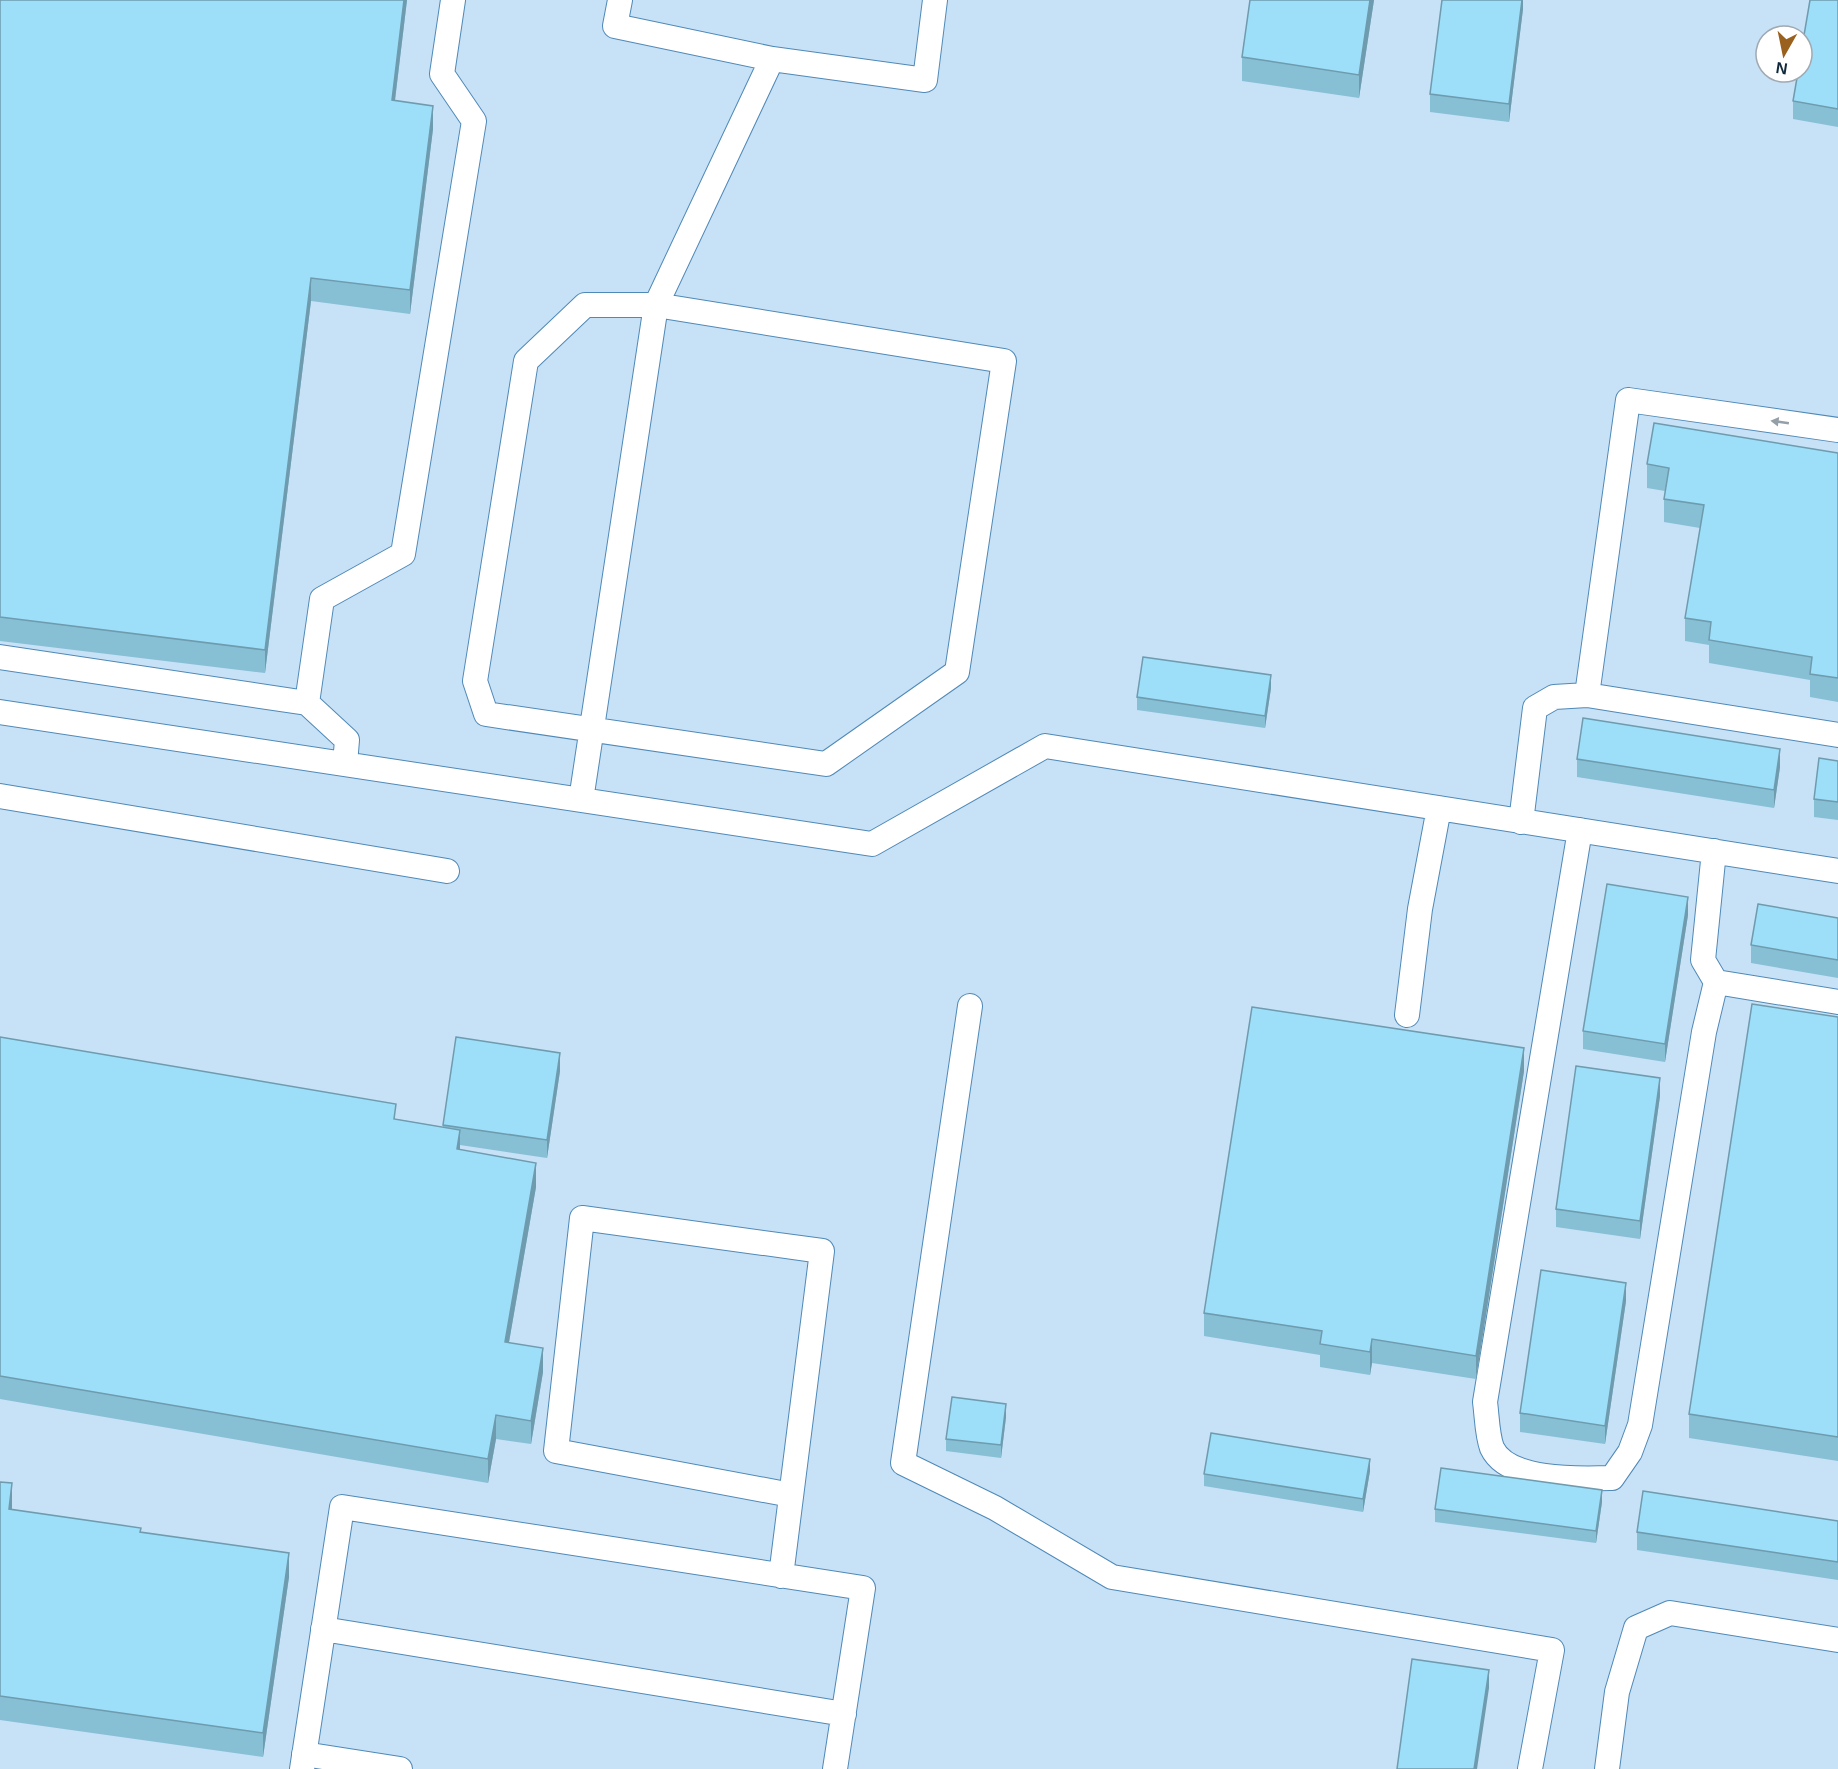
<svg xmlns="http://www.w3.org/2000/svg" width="1838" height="1769" viewBox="0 0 1838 1769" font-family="Helvetica,sans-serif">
<rect width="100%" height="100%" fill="#dee9f4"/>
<!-- built -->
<path fill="#c7e1f7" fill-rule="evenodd" d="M0,0H1838V1769H0ZM1766,36H1802V72H1766Z"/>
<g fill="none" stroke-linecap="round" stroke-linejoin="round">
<!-- service casing -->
<g stroke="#4f89b7" stroke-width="26">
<path id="service" d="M620,0L615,26L772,59L925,80L935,0
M585,305H656L1004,361L957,672L826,764L486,714L475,681L526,361Z
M0,657L307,703L322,599L403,554L474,121L442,74L453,0
M1587,695L1628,400L1838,430
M307,703L347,740L345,764
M0,712L872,844L1045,746L1838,871
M0,796L447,871
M581,800L656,305L772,59
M1521,822L1535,708L1554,697L1587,695L1838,735
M1580,830L1485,1402C1487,1416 1487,1435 1492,1448C1508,1482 1580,1479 1612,1478L1630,1452L1640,1425L1704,1032L1716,982
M1714,851L1703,960L1716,982L1838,1002
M970,1006L903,1463L995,1508L1112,1577L1552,1650L1530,1769
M1407,1015L1420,909L1439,808
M781,1576L822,1251L582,1218L556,1451L791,1495
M323,1629L844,1714
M304,1754L400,1769
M302,1769L342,1507L863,1588L835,1769
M1607,1769L1617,1692L1636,1628L1670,1613L1838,1640"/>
</g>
<!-- service -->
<use href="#service" stroke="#fff" stroke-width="24"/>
</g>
<!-- wall -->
<path fill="#87bfd5" d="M0,0H407L395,101L433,129L410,314L311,301L265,673L0,641Z
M1250,0H1374L1359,98L1242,81V57Z
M1523,0V9L1509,122L1430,112V94Z
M1838,0V127L1793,119V101Z
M1838,453V702L1810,697V680L1709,663V645L1685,641V618L1700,528L1664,522V499L1665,491L1647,488V464Z
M1271,688L1265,728L1137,710V697Z
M1577,759L1780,767L1774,808L1577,777Z
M1838,761V820L1814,817V799Z
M1688,915L1665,1062L1583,1049V1031Z
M1838,918V978L1751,963V945Z
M1838,1017V1461L1689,1438V1414Z
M0,1037L396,1119L443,1127V1125L560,1071L547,1158L460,1145V1150L536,1187L509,1342L543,1372L531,1444L496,1439L488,1483L0,1399Z
M1524,1071L1476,1379L1372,1363L1370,1375L1320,1367V1355L1204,1336V1313Z
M1660,1096L1640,1239L1556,1227V1209Z
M1626,1301L1605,1444L1520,1432V1413Z
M1006,1417L1001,1458L946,1451V1439Z
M1370,1471L1363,1512L1204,1486V1474Z
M0,1482L12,1507V1510L141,1532L289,1577L263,1757L0,1720Z
M1602,1502L1596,1543L1435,1522V1509Z
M1838,1521V1580L1637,1550V1532Z"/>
<!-- shaded-wall -->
<path fill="#6e9bae" d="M404,0H407L392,124V100Z
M1370,0H1374L1359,98V75Z
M1522,0H1523V9L1509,122V104Z
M433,106V129L410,314V290Z
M311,278V301L265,673V650Z
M1271,675V688L1265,728V716Z
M1780,749V767L1774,808V790Z
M1688,897V915L1665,1062V1044Z
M1524,1048V1071L1476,1379V1356Z
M560,1053V1071L547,1158V1140Z
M1660,1078V1096L1640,1239V1221Z
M460,1130V1153L457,1149Z
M536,1163V1187L505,1365V1342Z
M1626,1283V1301L1605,1444V1426Z
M1372,1339V1363L1370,1375V1352Z
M543,1348V1372L531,1444V1421Z
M1006,1404V1417L1001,1458V1445Z
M496,1415V1439L488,1483V1459Z
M1370,1459V1471L1363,1512V1499Z
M12,1483V1507L9,1533V1509Z
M1602,1490V1502L1596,1543V1531Z
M289,1553V1577L263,1757V1733Z
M1489,1670V1688L1477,1769H1474Z"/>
<!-- building -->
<path fill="#9ddef8" stroke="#6e9bae" stroke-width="1.5" d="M0,0H404L392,100L433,106L410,290L311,278L265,650L0,617Z
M1250,0H1370L1359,75L1242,57Z
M1442,0H1522L1509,104L1430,94Z
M1810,0H1838V109L1793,101L1798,72H1802V47Z
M1654,423L1838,453V678L1810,674L1812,657L1709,640L1711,622L1685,618L1704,505L1664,499L1669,468L1647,464Z
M1143,657L1271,675L1265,716L1137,697Z
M1583,718L1780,749L1774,790L1577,759Z
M1819,758L1838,761V802L1814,799Z
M1607,884L1688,897L1665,1044L1583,1031Z
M1758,904L1838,918V960L1751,945Z
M1752,1004L1838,1017V1437L1689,1414Z
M1252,1007L1524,1048L1476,1356L1372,1339L1370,1352L1320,1344L1322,1331L1204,1313Z
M0,1037L396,1104L394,1119L460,1130L457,1149L536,1163L505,1342L543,1348L531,1421L496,1415L488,1459L0,1376Z
M456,1037L560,1053L547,1140L443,1125Z
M1576,1066L1660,1078L1640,1221L1556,1209Z
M1541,1270L1626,1283L1605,1426L1520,1413Z
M952,1397L1006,1404L1001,1445L946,1439Z
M1211,1433L1370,1459L1363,1499L1204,1474Z
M1441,1468L1602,1490L1596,1531L1435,1509Z
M0,1482L12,1483L9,1509L141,1528L140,1532L289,1553L263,1733L0,1696Z
M1643,1491L1838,1521V1562L1637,1532Z
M1412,1659L1489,1670L1474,1769H1397Z"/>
<!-- one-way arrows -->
<defs><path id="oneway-solid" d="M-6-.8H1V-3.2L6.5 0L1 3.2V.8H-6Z" transform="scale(1.5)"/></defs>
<use fill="#949fa7" href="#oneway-solid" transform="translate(1780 422) rotate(-172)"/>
<!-- north arrow -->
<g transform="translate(1784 54) rotate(189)"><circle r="28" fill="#ffffff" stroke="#a0a9b1" stroke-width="1.5"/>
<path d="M0-4.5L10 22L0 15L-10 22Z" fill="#9a601e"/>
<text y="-9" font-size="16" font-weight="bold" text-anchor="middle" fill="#11293c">N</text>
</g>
</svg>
